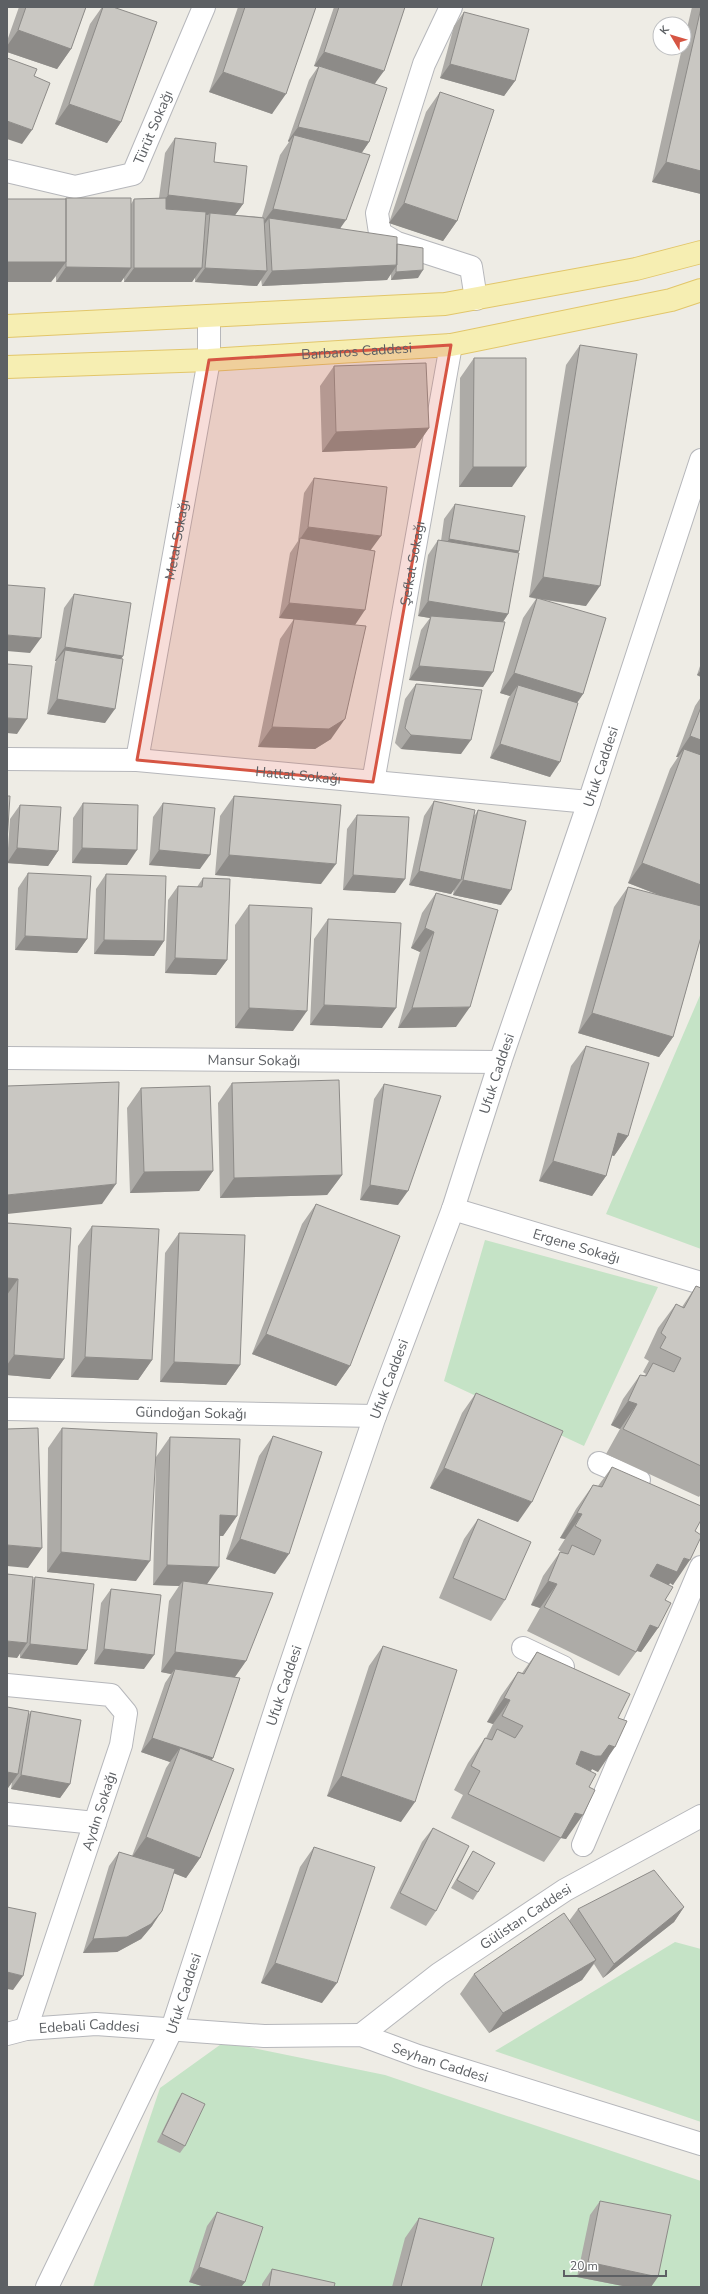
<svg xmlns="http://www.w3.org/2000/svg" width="708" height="2294" viewBox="0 0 708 2294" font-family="'Nunito Sans',sans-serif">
<rect width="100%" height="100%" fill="#eeece5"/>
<!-- green -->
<path fill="#c5e3c6" d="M701,993V1249L606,1214Z
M485,1240L658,1287L584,1446L444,1381Z
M675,1942L701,1949V2122L495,2051Z
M224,2042L385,2075L701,2181V2287H93L160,2088Z"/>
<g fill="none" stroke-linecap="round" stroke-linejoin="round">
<!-- minor casing -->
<g stroke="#b6b7bb" stroke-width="24">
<g id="minor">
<path d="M451,7L424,64L377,213L380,233L397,243L471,267L476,299"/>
<path id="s1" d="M7,171L75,187L133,174L204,7"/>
<path id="s2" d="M7,759L137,760L589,802"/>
<path id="s3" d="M137,760L209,360V317"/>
<path id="s4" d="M373,782L451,345"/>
<path id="s5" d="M7,1058L500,1062"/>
<path id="s6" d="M453,1209L701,1283"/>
<path id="s7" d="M7,1409L375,1416"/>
<path d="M599,1463L639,1480"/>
<path d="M523,1648L563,1667"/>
<path d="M7,1685L111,1695L126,1713L121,1745L26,2029"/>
<path d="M7,1814L95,1823"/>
<path d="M583,1845L701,1567"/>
<path id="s8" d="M7,2034L26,2029L96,2024L264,2036L361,2035L418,2056L701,2144"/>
<path id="s9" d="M361,2035L439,1974L565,1890L701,1816"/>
<path id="s10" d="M47,2287L172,2029L281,1693L375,1416L453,1209L500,1062L589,802L701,460"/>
</g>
</g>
<!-- major casing -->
<g stroke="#e2c66a" stroke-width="24">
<g id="major">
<path d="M7,326L445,304L636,269L701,252"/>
<path id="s11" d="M7,367L209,360L451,345L671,300L701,290"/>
</g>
</g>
<!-- minor -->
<use href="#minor" stroke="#fff" stroke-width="22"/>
<!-- major -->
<use href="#major" stroke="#f6eeb2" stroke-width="22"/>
</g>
<!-- wall -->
<path fill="#adaba7" d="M19,7H86L71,49L57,69L7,52V41Z
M102,7H113L121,122L107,143L55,124L90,24Z
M238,7H316L272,114L209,92Z
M334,7H406L405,8H404L375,84L369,142L362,152L340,229L397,244L418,278L391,280V273L387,280L262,286L261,279L257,286L195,282V277L192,282H124V277L121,282H56V276L51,282H7V199H65L66,198L131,204L134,199L159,198L165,153L175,138L214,162L243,204L235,215L262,217L280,155L289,142L288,141L309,80L318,67L314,66Z
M692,7H701V194L652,182L682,48H684V41Z
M464,12L515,81L504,96L440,78L454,26Z
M440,92L457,221L443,241L389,223L426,112Z
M580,345L586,606L544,600L583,694L577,703L550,777L490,758L508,699L510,696L500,693L523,618L536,599L529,597L566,365Z
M474,358L512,487H459L460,378Z
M334,366L429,428L415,448L322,452L320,386Z
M314,478L371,550L355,625L323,622L331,739L315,749L258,747L280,639L294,619L279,618L290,553L298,541L304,493Z
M455,504L519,551L517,553L508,614L503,622L483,687L409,680L421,630L430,618L418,616L428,555L438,540L441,541L444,519Z
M74,594L123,656L121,659L105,723L47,714L55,664L56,661H55L64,608Z
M701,663V677L697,675Z
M416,684L461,754L401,749L395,743L405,699Z
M701,697V937L673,1037L659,1057L578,1033L614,907L628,887L661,896L628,883L670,769L678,757H676L695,706Z
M234,796L321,884L215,875L220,816Z
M434,801L475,815L478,810L501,905L453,895L454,889L451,894L409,885L424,816Z
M83,803L127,865L72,863L73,818Z
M163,803L200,869L149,865L153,817Z
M20,805L58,851L48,866L7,863L10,819Z
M357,815L395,893L343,890L347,829Z
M28,873L87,939L77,953L15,950L18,888Z
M106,874L164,941L154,956L94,954L96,889Z
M203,878L227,960L216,975L165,973L168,900L178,886L197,887Z
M436,893L456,1027L398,1028L420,952L411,948L422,913Z
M249,905L293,1031L235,1028V925Z
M328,919L382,1028L310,1025L314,939Z
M586,1046L628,1136L614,1156L612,1155L606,1176L592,1196L539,1181L571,1066Z
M232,1083L342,1175L327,1195L220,1198L218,1103Z
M384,1084L398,1205L360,1200L374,1099Z
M141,1088L213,1171L199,1191L130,1193L127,1108Z
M316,1204L350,1366L336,1386L252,1354L302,1224Z
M7,1223L64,1359L50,1379L7,1375Z
M92,1226L152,1360L138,1380L71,1377L78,1246Z
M179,1233L240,1365L226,1385L160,1382L165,1253Z
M696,1286L701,1288V1494L699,1497L606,1454L620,1429L611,1425L623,1399L640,1375L644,1376L646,1374L643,1372L649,1361L644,1358L658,1328L676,1304L682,1307Z
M476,1393L518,1522L430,1488L462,1413Z
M62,1428L136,1581L47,1572L48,1448Z
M273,1436L275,1574L226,1559L259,1456Z
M170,1437L237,1516L223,1536H220L207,1584L246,1661L235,1677L212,1760L200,1858L186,1878L174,1873L152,1926L141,1939L117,1952L83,1953L109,1866L119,1852L132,1856L166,1768L170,1762L141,1752L165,1683L171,1674L161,1672L169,1601L179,1586L153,1585L156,1457Z
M612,1467L695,1531L673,1585L670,1583L669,1585L658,1628L641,1652L637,1651L619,1676L527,1631L540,1608L531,1605L543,1576L560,1552L563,1553L558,1550L565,1539L560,1538L576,1509L593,1485L598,1486Z
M478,1519L505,1600L491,1621L439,1598L464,1539Z
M35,1577L87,1650L77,1665L20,1658V1653L17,1658L32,1581Z
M111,1589L144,1669L94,1664L101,1603Z
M383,1646L401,1822L327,1796L369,1666Z
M537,1652L618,1718L598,1772L592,1769L591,1771L589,1787L566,1839L561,1838L544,1862L451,1818L463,1795L454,1790L468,1763L485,1738H486L493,1724L487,1722L501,1696L518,1672L522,1673Z
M31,1711L70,1784L60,1798L11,1789L12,1782L8,1788L28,1716Z
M433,1828L436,1911L426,1926L390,1908L422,1842Z
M314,1847L322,2003L261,1983L300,1867Z
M473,1851L478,1892L473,1900L451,1888L468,1859Z
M684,1907L674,1922L603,1978L594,1964L582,1980L489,2033L460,1994L474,1974L569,1921L578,1909Z
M182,2093L185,2146L180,2153L157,2142L177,2101Z
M600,2201L651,2287H628L577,2277L590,2215Z
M217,2212L245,2282L241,2287H205L189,2282L207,2226Z
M419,2218L481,2287H392L405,2238Z
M272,2269L334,2287H262V2284Z"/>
<!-- shaded-wall -->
<path fill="#8d8b88" d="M18,30L71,49L57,69L7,52V46Z
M324,52L384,71L373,86L319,66L318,67L314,66Z
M450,64L515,81L504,96L440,78Z
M223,72L286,94L272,114L209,92Z
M69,104L121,122L107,143L55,124Z
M7,121L32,130L22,144L7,139Z
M298,127L369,142L359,157L294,135L289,142L288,141Z
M666,162L701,171V194L652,182Z
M168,195L243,204L233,218L210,213L208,215L158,209Z
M404,203L457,221L443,241L389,223Z
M273,209L346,220L332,240L269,218L261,229H258Z
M7,262H66L51,282H7Z
M397,265L387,280L262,286L272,271Z
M66,267L131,268L121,282H56Z
M134,268H202L192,282H124Z
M205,268L267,271L257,286L195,282Z
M423,270L418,278L391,280L396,272Z
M429,428L415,448L322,452L336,432Z
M473,467H526L512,487H459Z
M308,527L381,536L370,551L300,539Z
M449,539L519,551L509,565L439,554Z
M543,577L600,586L586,606L529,597Z
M428,601L508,614L498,629L431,616L430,618L418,616Z
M289,603L365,610L355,625L279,618Z
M7,635L41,638L30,653L7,651Z
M65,647L123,656L113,671L65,650L56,661H55Z
M419,666L493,672L483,687L409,680Z
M701,670V677L697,675Z
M514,673L583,694L569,714L518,685L510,696L500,693Z
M57,699L115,709L105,723L47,714Z
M7,718L27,719L17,734L7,733Z
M345,719L331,739L315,749L258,747L272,727Z
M411,735L471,740L461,754L401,749Z
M690,736L701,740V765L684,749L678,757H676Z
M500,744L560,762L550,777L490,758Z
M17,848L58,851L48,866L7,863Z
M82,848L137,850L127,865L72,863Z
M159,850L210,855L200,869L149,865Z
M229,855L336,864L321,884L215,875Z
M642,863L701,885V911L628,883Z
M419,871L461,880L451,894L409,885Z
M353,875L405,879L395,893L343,890Z
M463,880L511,890L501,905L453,895Z
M425,928L434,932L420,952L411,948Z
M25,936L87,939L77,953L15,950Z
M104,940L164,941L154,956L94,954Z
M175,958L227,960L216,975L165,973Z
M324,1005L396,1008L382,1028L310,1025Z
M470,1007L456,1027L398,1028L412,1008Z
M249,1008L307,1011L293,1031L235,1028Z
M592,1013L673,1037L659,1057L578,1033Z
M618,1133L628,1136L614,1156L604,1153Z
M553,1161L606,1176L592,1196L539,1181Z
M213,1171L199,1191L130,1193L144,1172Z
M342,1175L327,1195L220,1198L234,1178Z
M116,1184L102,1204L7,1214V1195Z
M370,1185L408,1191L398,1205L360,1200Z
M7,1278L18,1279L7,1295Z
M266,1334L350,1366L336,1386L252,1354Z
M14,1355L64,1359L50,1379L7,1375V1365Z
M85,1357L152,1360L138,1380L71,1377Z
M174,1362L240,1365L226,1385L160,1382Z
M628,1401L637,1404L620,1429L611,1425Z
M444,1468L532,1502L518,1522L430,1488Z
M577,1513L582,1514L565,1539L560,1538Z
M220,1515L237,1516L223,1536L206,1535Z
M240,1539L289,1554L275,1574L226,1559Z
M7,1545L42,1548L28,1568L7,1566Z
M61,1552L150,1561L136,1581L47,1572Z
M684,1558L690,1560L673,1585L670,1583L660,1597L640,1589L657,1564Z
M167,1565L219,1567L205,1587L183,1581L179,1586L153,1585Z
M548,1581L557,1584L540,1608L531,1605Z
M650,1625L658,1628L641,1652L633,1650Z
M7,1641L27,1643L17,1658L7,1657Z
M30,1644L87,1650L77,1665L20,1658Z
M104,1649L154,1655L144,1669L94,1664Z
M175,1652L246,1661L232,1681L175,1669L171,1674L161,1672Z
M504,1698L510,1700L493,1724L487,1722Z
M152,1738L213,1758L203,1773L180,1748L170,1762L141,1752Z
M609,1745L615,1747L598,1772L592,1769L584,1780L564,1775L581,1751Z
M7,1772L18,1774L8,1788H7Z
M21,1775L70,1784L60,1798L11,1789Z
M341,1776L415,1802L401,1822L327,1796Z
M575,1813L583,1815L566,1839L561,1838Z
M146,1837L200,1858L186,1878L132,1857Z
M684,1907L674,1922L603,1978L614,1964Z
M162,1911L152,1926L141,1939L117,1952L83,1953L93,1939Z
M596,1960L582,1980L489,2033L503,2013Z
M275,1963L337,1983L322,2003L261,1983Z
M7,1972L23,1976L13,1990L7,1989Z
M588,2262L658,2277L651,2287H628L577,2277Z
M199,2267L245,2282L241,2287H205L189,2282Z"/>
<!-- building -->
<path fill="#c9c7c2" stroke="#8d8b88" d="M26,7H86L71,49L18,30Z
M103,7H113L157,22L121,122L69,104Z
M245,7H316L286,94L223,72Z
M339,7H405L384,71L324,52Z
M701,8V171L666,162Z
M464,12L529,29L515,81L450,64Z
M7,58L37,69L34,76L50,83L32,130L7,121Z
M319,66L387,88L369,142L298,127Z
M440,92L494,110L457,221L404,203Z
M294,135L370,155L346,220L273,209Z
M175,138L216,143L214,162L247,166L243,204L168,195Z
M66,198H131V268L66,267Z
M166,198V209L206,212L202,268H134V199Z
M7,199H66V262H7Z
M210,213L264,218L267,271L205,268Z
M269,218L397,237V265L272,271Z
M397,244L423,248V270L396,272Z
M580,345L637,354L600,586L543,577Z
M474,358H526V467H473Z
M426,363L429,428L336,432L334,366Z
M314,478L387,487L381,536L308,527Z
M455,504L525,516L519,551L449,539Z
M300,538L375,551L365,610L289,603Z
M438,540L519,553L508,614L428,601Z
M7,585L45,588L41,638L7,635Z
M74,594L131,603L123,656L65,647Z
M537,598L606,618L583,694L514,673Z
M431,616L505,622L493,672L419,666Z
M294,619L366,626L345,719L329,729L272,727Z
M65,650L123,659L115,709L57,699Z
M7,664L32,666L27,719L7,718Z
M416,684L482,690L471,740L411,735L405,728Z
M518,685L578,703L560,762L500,744Z
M701,707V740L690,736Z
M684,749L701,755V885L642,863Z
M7,796H10L7,842Z
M234,796L341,805L336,864L229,855Z
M434,801L475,810L461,880L419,871Z
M83,803L138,805L137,850L82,848Z
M163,803L215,808L210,855L159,850Z
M20,805L61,807L58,851L17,848Z
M478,810L526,821L511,890L463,880Z
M357,815L409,817L405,879L353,875Z
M28,873L91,876L87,939L25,936Z
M106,874L166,876L164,941L104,940Z
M203,878L230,879L227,960L175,958L178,886L202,887Z
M628,887L701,906V937L673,1037L592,1013Z
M436,893L498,910L470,1007L412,1008L434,932L425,928Z
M249,905L312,908L307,1011L249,1008Z
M328,919L401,923L396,1008L324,1005Z
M586,1046L649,1063L628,1136L618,1133L606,1176L553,1161Z
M339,1080L342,1175L234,1178L232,1083Z
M119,1082L116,1184L7,1195V1086Z
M384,1084L441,1096L408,1191L370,1185Z
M210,1086L213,1171L144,1172L141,1088Z
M316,1204L400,1236L350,1366L266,1334Z
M7,1223L71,1228L64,1359L14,1355L18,1279L7,1278Z
M92,1226L159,1229L152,1360L85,1357Z
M179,1233L245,1235L240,1365L174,1362Z
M696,1286L701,1288V1466L623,1429L637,1404L628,1401L640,1375L646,1376L653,1363L674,1372L681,1358L660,1348L666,1337L661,1333L676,1304L684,1308Z
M476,1393L563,1431L532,1502L444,1468Z
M38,1428L42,1548L7,1545V1429Z
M62,1428L157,1433L150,1561L61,1552Z
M273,1436L322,1452L289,1554L240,1539Z
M170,1437L240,1439L237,1516L220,1515L219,1567L167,1565Z
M612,1467L701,1506V1520L695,1531L701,1535V1537L690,1560L684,1558L677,1572L657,1564L650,1576L673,1587L665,1600L671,1603L658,1628L650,1625L636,1652L544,1607L557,1584L548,1581L560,1552L568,1554L572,1545L594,1555L601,1540L575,1526L582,1514L577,1513L593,1485L602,1487Z
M478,1519L531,1542L505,1600L453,1578Z
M7,1574L33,1577L27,1643L7,1641Z
M35,1577L94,1584L87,1650L30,1644Z
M183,1581L273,1593L246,1661L175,1652Z
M111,1589L161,1595L154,1655L104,1649Z
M383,1646L457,1670L415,1802L341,1776Z
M537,1652L630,1694L618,1718L627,1721L615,1747L609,1745L601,1756H595L581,1751L576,1764L596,1774L589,1787L595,1790L583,1815L575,1813L561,1838L468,1794L480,1771L471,1766L485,1738L492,1740L497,1729L515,1738L523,1726L502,1716L510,1700L504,1698L518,1672L524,1674Z
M175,1669L240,1678L213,1758L152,1738Z
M7,1707L29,1711L18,1774L7,1772Z
M31,1711L81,1720L70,1784L21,1775Z
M180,1748L234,1769L200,1858L146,1837Z
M433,1828L469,1846L436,1911L400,1893Z
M314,1847L375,1867L337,1983L275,1963Z
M473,1851L495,1863L478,1892L457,1880Z
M119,1852L175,1869L162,1911L151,1924L127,1937L93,1939Z
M654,1870L684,1907L614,1964L578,1909Z
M7,1907L36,1913L23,1976L7,1972Z
M564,1913L596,1960L503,2013L474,1974Z
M182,2093L205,2104L185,2146L162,2134Z
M600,2201L671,2215L658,2277L588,2262Z
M217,2212L263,2227L245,2282L199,2267Z
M419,2218L494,2238L481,2287H401Z
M272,2269L335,2283L334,2287H269Z"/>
<!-- marked area -->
<path fill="#d65543" fill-opacity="0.2" stroke="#d65543" stroke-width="3" stroke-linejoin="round" d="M451,345L373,782L137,760L209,360Z"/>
<g text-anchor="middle" stroke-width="3" stroke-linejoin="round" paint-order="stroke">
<!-- street labels -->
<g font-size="14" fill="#5d6064" stroke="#fff">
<text dy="5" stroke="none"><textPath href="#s1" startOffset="180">Türüt Sokağı</textPath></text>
<text dy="5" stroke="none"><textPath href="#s11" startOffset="350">Barbaros Caddesi</textPath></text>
<text dy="5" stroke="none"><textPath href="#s3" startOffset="224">Metal Sokağı</textPath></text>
<text dy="5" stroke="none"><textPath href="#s4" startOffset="222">Şefkat Sokağı</textPath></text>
<text dy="5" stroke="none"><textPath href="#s10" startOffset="1620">Ufuk Caddesi</textPath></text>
<text dy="5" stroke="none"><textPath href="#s2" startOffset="292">Hattat Sokağı</textPath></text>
<text dy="5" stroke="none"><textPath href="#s5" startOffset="247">Mansur Sokağı</textPath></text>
<text dy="5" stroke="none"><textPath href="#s10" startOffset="1296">Ufuk Caddesi</textPath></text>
<text dy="5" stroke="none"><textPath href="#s6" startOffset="129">Ergene Sokağı</textPath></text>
<text dy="5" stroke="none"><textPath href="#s10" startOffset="972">Ufuk Caddesi</textPath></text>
<text dy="5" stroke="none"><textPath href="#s7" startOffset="184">Gündoğan Sokağı</textPath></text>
<text dy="5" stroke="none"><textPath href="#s10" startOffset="648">Ufuk Caddesi</textPath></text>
<text transform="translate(99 1811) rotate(-72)" y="5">Aydın Sokağı</text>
<text dy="5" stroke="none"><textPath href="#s9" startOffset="203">Gülistan Caddesi</textPath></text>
<text dy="5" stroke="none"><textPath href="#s10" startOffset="324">Ufuk Caddesi</textPath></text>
<text dy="5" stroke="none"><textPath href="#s8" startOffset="83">Edebali Caddesi</textPath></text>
<text dy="5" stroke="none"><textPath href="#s8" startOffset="439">Seyhan Caddesi</textPath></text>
</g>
</g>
<!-- border -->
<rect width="708" height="2294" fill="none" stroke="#5d6064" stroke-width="16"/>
<!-- north arrow -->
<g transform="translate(672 36) rotate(308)"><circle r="19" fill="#ffffff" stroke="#bebfc1"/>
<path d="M0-3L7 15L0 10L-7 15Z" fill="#d65543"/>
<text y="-6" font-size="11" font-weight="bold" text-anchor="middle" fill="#5d6064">K</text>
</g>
<!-- scale -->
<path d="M564 2270v6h102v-6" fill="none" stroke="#5d6064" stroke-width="2"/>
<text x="570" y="2270" font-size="12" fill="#5d6064" stroke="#ffffff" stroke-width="3" paint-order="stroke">20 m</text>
</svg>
